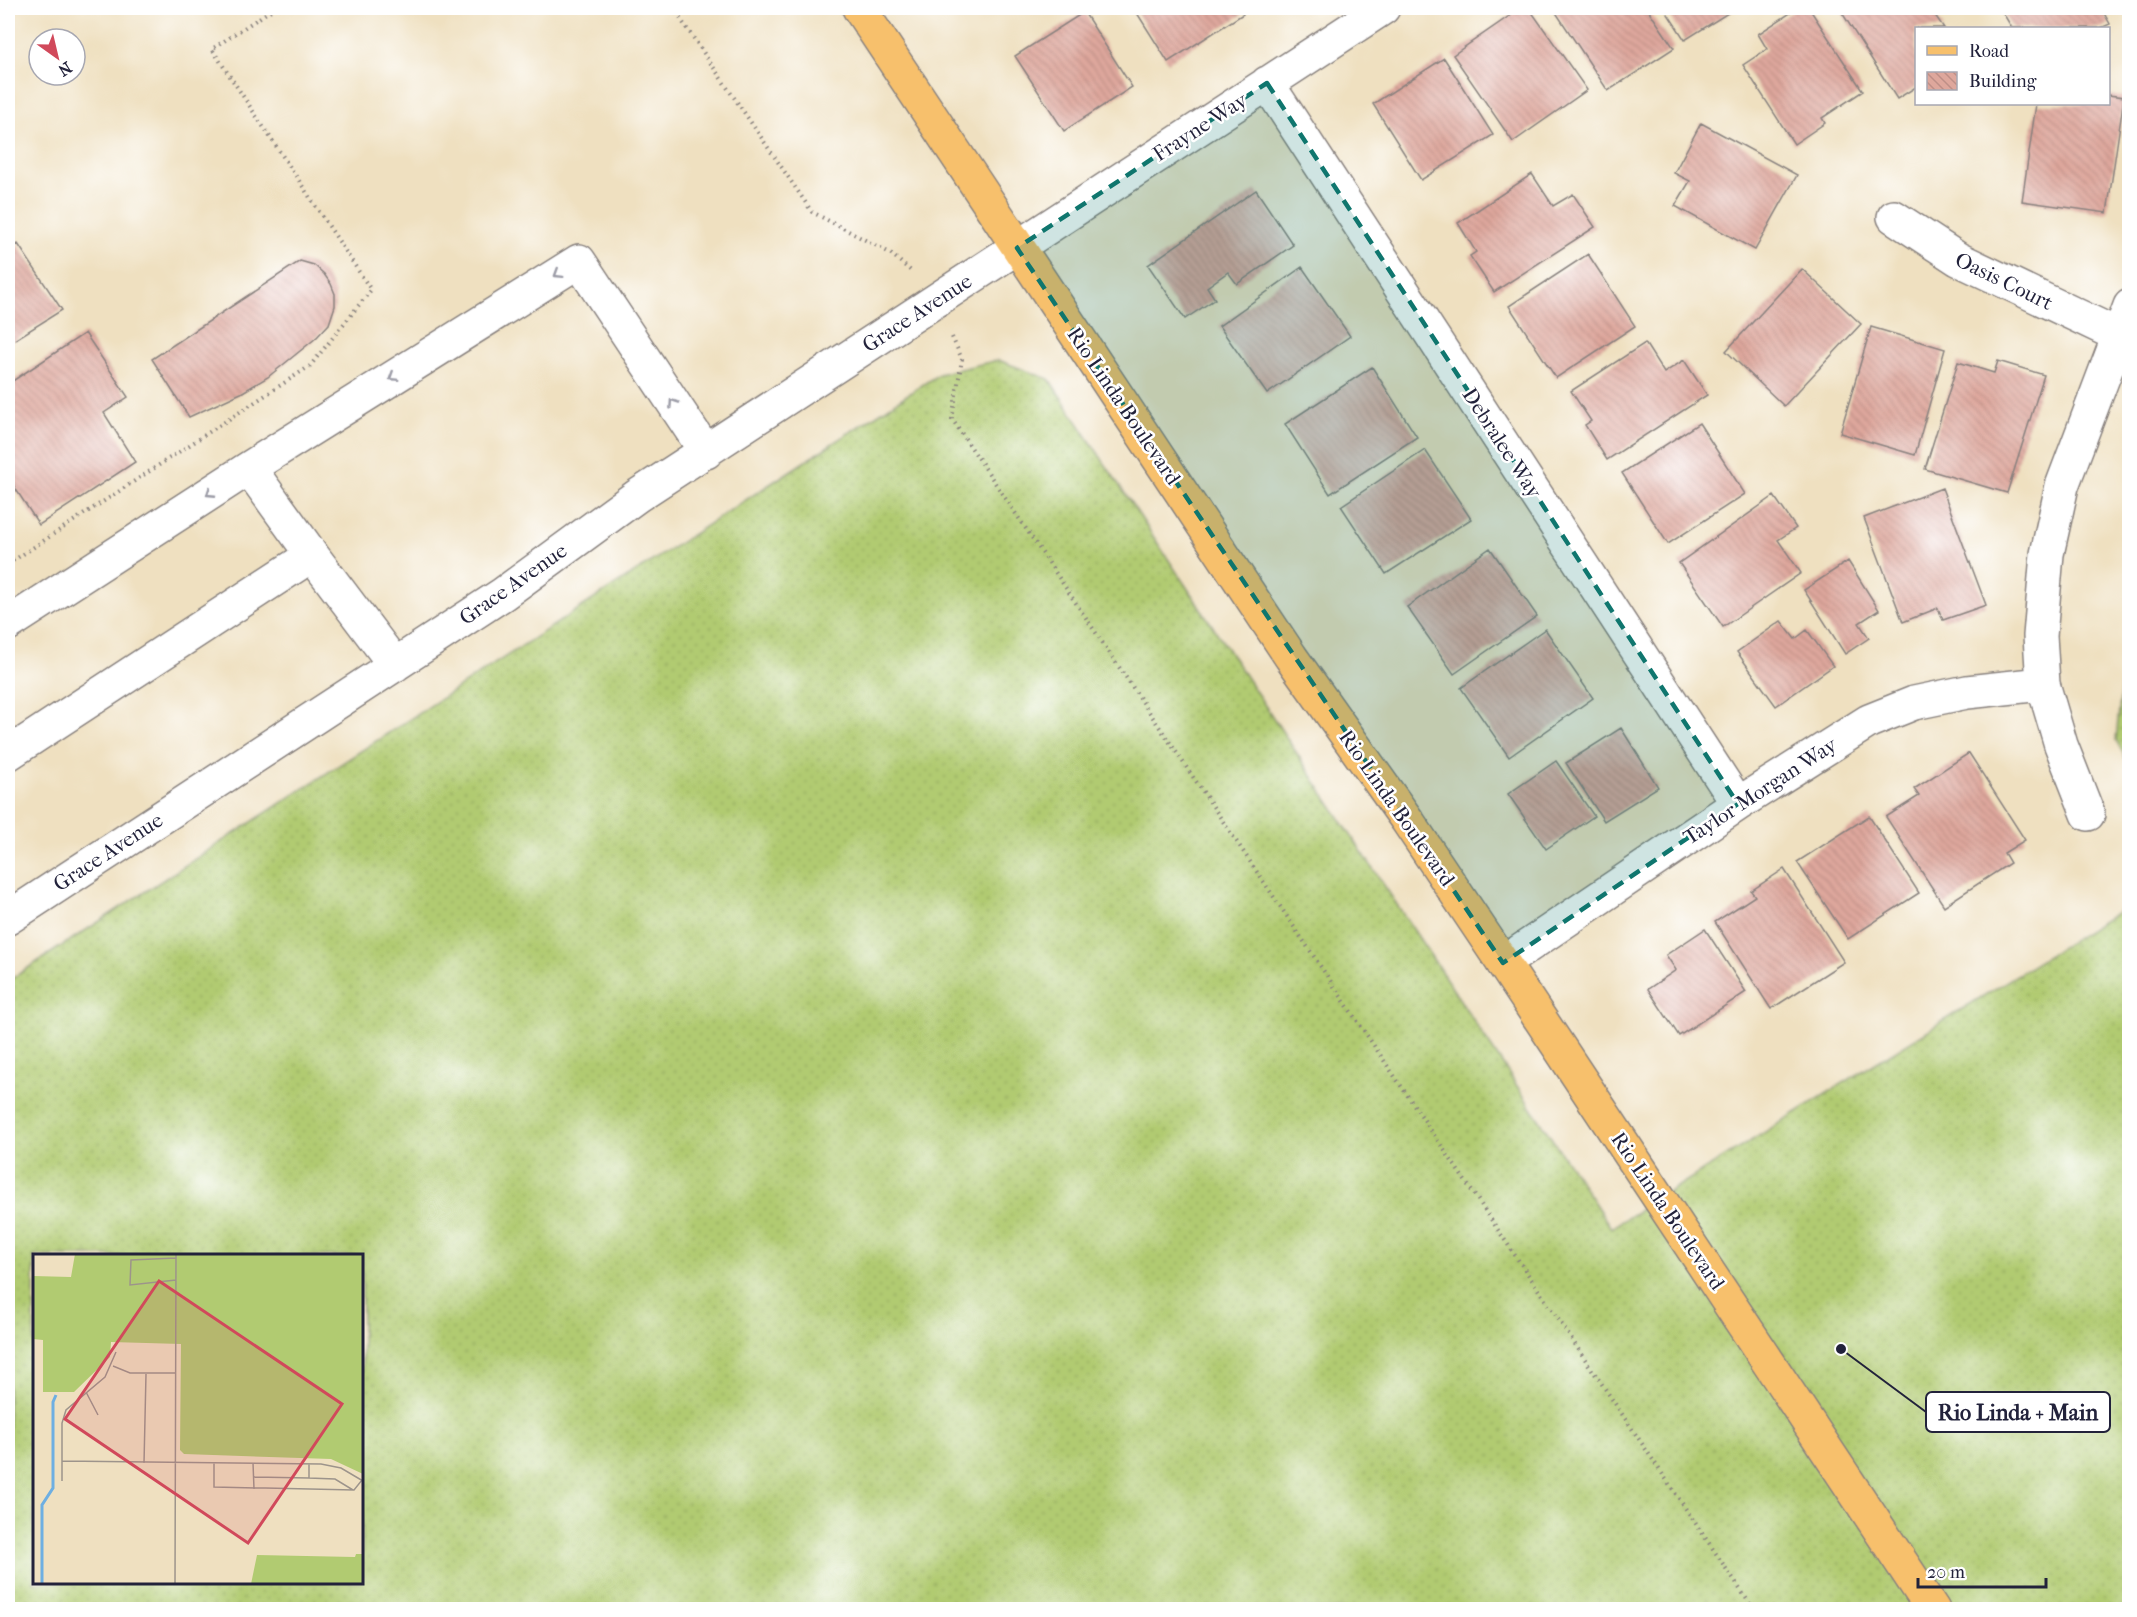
<svg xmlns="http://www.w3.org/2000/svg" width="2137" height="1617" viewBox="0 0 2137 1617" font-family="'IM FELL French Canon',serif">
<defs>
<pattern id="grass-dots" width="8" height="8" patternUnits="userSpaceOnUse" patternTransform="scale(1.5)"><rect width="8" height="8" fill="#b1cb71"/><path d="M2 2h.1M6 6h.1" fill="none" stroke="#98ae63" stroke-width="1.8" stroke-linecap="round"/></pattern>
<pattern id="building-back-hatch" width="6" height="6" patternUnits="userSpaceOnUse" patternTransform="scale(1.5)"><rect width="6" height="6" fill="#dea79c"/><path d="M-1 5l2 2M0 0l6 6M5-1l2 2" fill="none" stroke="#be8f87"/></pattern>
</defs>
<rect width="100%" height="100%" fill="#fff"/>
<filter id="ink" filterUnits="userSpaceOnUse"><feTurbulence type="fractalNoise" baseFrequency=".0167" numOctaves="2"/><feDisplacementMap in="SourceGraphic" scale="12" xChannelSelector="R" yChannelSelector="G"/><feConvolveMatrix kernelMatrix="1 2 1 2 8 2 1 2 1" color-interpolation-filters="sRGB"/></filter>
<filter id="wash" filterUnits="userSpaceOnUse"><feTurbulence type="fractalNoise" baseFrequency=".008" numOctaves="4" result="noise"/><feDisplacementMap in="SourceGraphic" scale="24" xChannelSelector="R" yChannelSelector="G"/><feGaussianBlur stdDeviation="1.35" result="paint"/><feColorMatrix in="noise" values="0 0 0 0 0 0 0 0 0 0 0 0 0 0 0 0 0 1.4 0 .05"/><feComposite in="paint" operator="in"/></filter>
<g filter="url(#wash)">
<rect width="100%" height="100%" fill="#efe0c0"/>
<!-- grass -->
<path fill="url(#grass-dots)" stroke="#6a7656" stroke-width="1.5" fill-rule="evenodd" d="M998,360L1049,379L1611,1228L2129,905V1609L8,1610V981L939,374ZM34,1256H362V1582H34Z
M2129,610L2130,764H2129L2116,740Z"/>
<g id="blocks">
<!-- building -->
<path fill="url(#building-back-hatch)" d="M1146,8H1238L1243,14L1168,62L1137,13Z
M1521,8H1529L1587,90L1513,142L1453,55Z
M1553,8H1647L1674,48L1608,91Z
M1664,8H1736L1685,40Z
M1798,8H1809L1863,91L1822,118L1825,123L1794,144L1743,65L1767,49L1758,34Z
M1839,8H1930L1944,28H1916V87L1897,99Z
M2000,8H2101L2110,24L2101,28H2012Z
M1084,12L1132,87L1064,131L1015,56Z
M1444,58L1493,135L1421,180L1373,104Z
M2108,95L2124,97L2107,213L2022,201L2036,104H2108Z
M1701,123L1797,175L1755,250L1675,206L1690,181L1674,173Z
M1532,174L1553,206L1573,194L1595,227L1494,292L1470,256L1476,252L1458,223Z
M1256,190L1293,245L1237,284L1228,272L1207,287L1215,299L1185,319L1148,265Z
M18,244L62,310L8,344V251Z
M1588,254L1635,326L1556,378L1509,306Z
M300,261L314,265L324,274L331,284L335,294V306L329,324L316,338L268,377L241,393L189,417L152,359Z
M1302,267L1350,336L1267,394L1219,326Z
M1802,269L1861,324L1784,406L1726,351Z
M1871,327L1945,349L1915,455L1840,433Z
M85,333L128,397L104,413L135,462L39,525L8,477V384Z
M1645,343L1664,373L1684,360L1707,395L1607,460L1585,425L1591,421L1571,391Z
M1998,361L2044,375L2007,493L1925,469L1958,362L1994,373Z
M1372,367L1417,437L1330,494L1285,424Z
M1699,423L1745,494L1668,544L1622,473Z
M1425,450L1471,519L1386,574L1341,506Z
M1942,488L1986,605L1943,620L1938,608L1903,622L1864,518Z
M1774,496L1796,528L1778,540L1801,573L1723,627L1679,563Z
M1490,548L1537,616L1454,674L1407,607Z
M1848,561L1879,610L1859,623L1869,638L1845,654L1804,590Z
M1781,621L1795,639L1807,630L1833,666L1776,706L1737,652Z
M1545,629L1593,698L1509,757L1461,688Z
M1621,728L1658,787L1604,821L1566,763Z
M1969,753L2025,840L2004,853L2010,863L1944,906L1886,817L1919,796L1914,789Z
M1556,761L1594,816L1546,849L1508,794Z
M1869,816L1919,893L1848,939L1797,862Z
M1784,869L1844,962L1771,1009L1715,922L1755,896L1751,891Z
M1705,929L1746,992L1679,1036L1648,989L1676,970L1666,955Z"/>
</g>
</g>
<g filter="url(#ink)">
<use href="#blocks" fill-opacity="0" stroke="#88817e" stroke-width="1.5"/>
<g fill="none" stroke-linecap="round" stroke-linejoin="round">
<!-- minor casing -->
<g stroke="#88817e" stroke-width="36">
<path id="minor" d="M1267,83L1738,804
M1894,217L1958,259L2118,335
M249,468L312,555L395,665
M8,624L249,468L579,261L706,452
M8,754L312,555
M2088,814L2061,745L2043,684L2040,636L2047,554L2062,486L2130,306
M8,918L503,594L637,496L1383,8
M1503,963L1738,804L1869,721L1914,703L1967,692L2043,684"/>
</g>
<!-- major casing -->
<g stroke="#88817e" stroke-width="36">
<path id="major" d="M859,8L1291,657L1407,820L1503,963L1933,1610"/>
</g>
<!-- path -->
<path stroke="#88817e" stroke-width="4" stroke-dasharray="1.5 4.5" stroke-linecap="butt" d="M673,8L812,212L890,253L912,272
M952,337L962,359L952,419L1754,1610
M8,564L310,366L371,290L212,49L274,8"/>
<!-- minor -->
<use href="#minor" stroke="#fff" stroke-width="33"/>
<!-- major -->
<use href="#major" stroke="#f7c06c" stroke-width="33"/>
</g>
<!-- one-way arrows -->
<defs><path id="oneway-chevron" d="M-2-3.5L2.5 0L-2 3.5" fill="none" stroke-width="1.6" stroke-linecap="round" stroke-linejoin="round" transform="scale(1.5)"/></defs>
<g stroke="#9c9ca7">
<use href="#oneway-chevron" transform="translate(558 274) rotate(148)"/>
<use href="#oneway-chevron" transform="translate(393 377) rotate(148)"/>
<use href="#oneway-chevron" transform="translate(673 403) rotate(-124)"/>
<use href="#oneway-chevron" transform="translate(210 493) rotate(147)"/>
</g>
</g>
<!-- marked area -->
<path fill="#0f766e" fill-opacity="0.2" stroke="#0f766e" stroke-width="4.5" stroke-dasharray="12 8" stroke-linejoin="round" d="M1267,83L1738,804L1503,963L1017,248Z"/>
<g text-anchor="middle" stroke-width="5" stroke-linejoin="round" paint-order="stroke">
<!-- street labels -->
<g font-size="21" fill="#22223b" stroke="#fff">
<text transform="translate(1200 127) rotate(-33)" y="7">Frayne Way</text>
<text transform="translate(2004 281) rotate(26)" y="7">Oasis Court</text>
<text transform="translate(917 313) rotate(-33)" y="7">Grace Avenue</text>
<text transform="translate(1124 406) rotate(56)" y="7">Rio Linda Boulevard</text>
<text transform="translate(1502 443) rotate(57)" y="7">Debralee Way</text>
<text transform="translate(513 584) rotate(-35)" y="7">Grace Avenue</text>
<text transform="translate(1760 791) rotate(-33)" y="7">Taylor Morgan Way</text>
<text transform="translate(1397 808) rotate(55)" y="7">Rio Linda Boulevard</text>
<text transform="translate(108 852) rotate(-33)" y="7">Grace Avenue</text>
<text transform="translate(1668 1211) rotate(56)" y="7">Rio Linda Boulevard</text>
</g>
</g>
<!-- overview -->
<g transform="translate(33 1254)">
<rect width="330" height="330" fill="#efe0c0"/>
<path d="M42,0H330V220L298,205L151,200L147,196L148,90L78,88L77,103L41,138H10V86L0,85V22L38,23ZM323,300H330V330H218L224,301L322,303Z" fill="#b1cb71"/>
<path fill="none" stroke="#6eafe2" stroke-width="3" d="M9,330V251L20,234V148L23,141"/>
<path fill="none" stroke="#9d948b" stroke-width="1.5" d="M143,4L98,6L97,31L143,26M80,112L97,119H142M53,138L65,161M29,207L288,210L308,214L330,227M111,209L113,120M181,209V233L321,236L329,226M220,209L221,235M276,210V224L302,225L320,236M221,223L276,224M29,227V169L33,156L72,123L83,98M142,330L143,0"/>
<path fill="#d1495b" fill-opacity="0.15" stroke="#d1495b" stroke-width="3" d="M126,27L309,150L215,289L32,165Z"/>
<rect width="330" height="330" fill="none" stroke="#22223b" stroke-width="3"/>
</g>
<!-- callouts -->
<path fill="none" stroke="#22223b" stroke-width="2" d="M1841 1349L1926 1412"/>
<circle fill="#22223b" stroke="#fff" stroke-width="2" cx="1841" cy="1349" r="6"/>
<rect fill="#fff" stroke="#22223b" stroke-width="2" x="1926" y="1392" width="184" height="40" rx="6"/>
<g font-size="22" text-anchor="middle" font-weight="bold" fill="#22223b">
<text x="2018" y="1420">Rio Linda + Main</text>
</g>
<!-- margin -->
<rect width="2137" height="1617" fill="none" stroke="#fff" stroke-width="30"/>
<!-- legend -->
<rect x="1915" y="27" width="195" height="78" fill="#ffffff" stroke="#a7a7b1" stroke-width="1.5"/>
<rect x="1927" y="46" width="30" height="9" fill="#f7c06c" stroke="#a7a7b1" stroke-width="1.5"/>
<text x="1969" y="57" font-size="18" fill="#22223b">Road</text>
<rect x="1927" y="72" width="30" height="18" fill="url(#building-back-hatch)" stroke="#a7a7b1" stroke-width="1.5"/>
<text x="1969" y="87" font-size="18" fill="#22223b">Building</text>
<!-- north arrow -->
<g transform="translate(57 57) rotate(146)"><circle r="28" fill="#ffffff" stroke="#a7a7b1" stroke-width="1.5"/>
<path d="M0-4.5L10 22L0 15L-10 22Z" fill="#d1495b"/>
<text y="-9" font-size="16" font-weight="bold" text-anchor="middle" fill="#22223b">N</text>
</g>
<!-- scale -->
<path d="M1918 1578v9h128v-9" fill="none" stroke="#22223b" stroke-width="3"/>
<text x="1927" y="1578" font-size="18" fill="#22223b" stroke="#ffffff" stroke-width="4.5" paint-order="stroke">20 m</text>
</svg>
